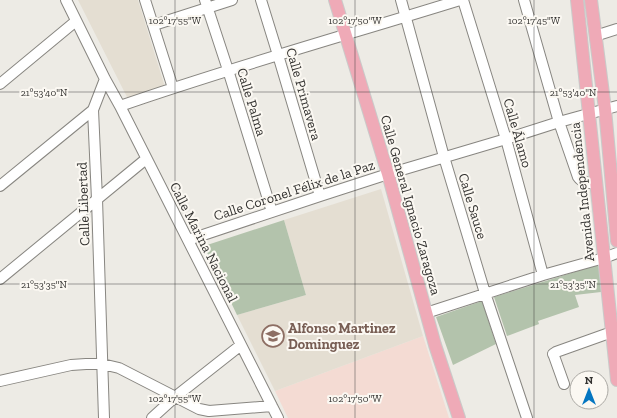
<svg xmlns="http://www.w3.org/2000/svg" width="617" height="418" viewBox="0 0 617 418" font-family="'Zilla Slab',serif">
<rect width="100%" height="100%" fill="#edebe5"/>
<!-- commercial -->
<path fill="#f4dbd3" d="M423,336L449,418H288L275,391Z"/>
<!-- built -->
<path fill="#e4ded2" d="M78,0H138L165,87L128,99Z
M381,189L423,336L275,391L237,315L306,295L284,220Z"/>
<!-- green -->
<path fill="#b3c3ac" d="M284,220L306,295L237,315L204,246Z
M600,264L601,292L575,295L579,307L538,321L539,324L507,336L494,297Z
M482,301L496,344L453,365L436,317Z"/>
<g fill="none" stroke-linecap="round" stroke-linejoin="round">
<!-- minor casing -->
<g stroke="#888681" stroke-width="12">
<path id="minor" d="M66,0L105,79L120,106L278,418
M145,0L173,88
M205,0L228,70L272,212
M261,0L278,55L320,196
M401,0L444,157L485,293L527,418
M463,0L506,139L543,275
M524,0L559,122L578,177C582,183 590,183 597,184
M154,25L232,0
M595,36L617,29
M0,84L76,21
M120,106C232,67 347,35 460,0
M0,186L93,110
M188,240L320,196L388,174L506,139L559,122L617,106
M0,279L146,159
M426,313L543,275L604,258L617,253
M0,381L71,365L86,364H102L119,368L199,409L209,411L272,406
M564,384L554,356L553,354L556,352L612,332
M104,418L97,199L93,110L105,79
M152,418L175,397L241,345"/>
</g>
<!-- major casing -->
<g stroke="#cacac9" stroke-width="14">
<path id="major" d="M335,0L388,174L435,345L459,418
M577,0C591,127 604,254 617,380
M591,0L605,109L617,241"/>
</g>
<!-- minor -->
<use href="#minor" stroke="#fff" stroke-width="10"/>
<!-- major -->
<use href="#major" stroke="#efaab7" stroke-width="12"/>
</g>
<!-- ticks -->
<path fill="none" stroke="#333230" stroke-width="1" stroke-opacity="0.45" d="M175,0V418M355,0V418M534,0V418M0,92H617M0,284H617"/>
<!-- icons -->
<defs>
<g id="school-ring" transform="scale(1.15)"><circle r="9.5" fill="#fbf8f2" stroke="#8d6e63" stroke-width="1.5"/><path d="M0-5L7-2L0 1L-7-2ZM-4 1L0 2.5L4 1V4Q0 6-4 4Z" fill="#8d6e63"/></g>
</defs>
<g fill-rule="evenodd">
<use href="#school-ring" x="273" y="336"/>
</g>
<g text-anchor="middle" stroke-width="4" stroke-linejoin="round" paint-order="stroke">
<!-- street labels -->
<g font-size="14" fill="#333230" stroke="#fbf8f2">
<text transform="translate(304 94) rotate(74)" y="5">Calle Primavera</text>
<text transform="translate(252 102) rotate(73)" y="5">Calle Palma</text>
<text transform="translate(518 133) rotate(74)" y="5">Calle Álamo</text>
<text transform="translate(294 190) rotate(-18)" y="5">Calle Coronel Félix de la Paz</text>
<text transform="translate(582 192) rotate(-96)" y="5">Avenida Independencia</text>
<text transform="translate(83 204) rotate(-92)" y="5">Calle Libertad</text>
<text transform="translate(411 205) rotate(74)" y="5">Calle General Ignacio Zaragoza</text>
<text transform="translate(473 206) rotate(73)" y="5">Calle Sauce</text>
<text transform="translate(204 242) rotate(63)" y="5">Calle Marina Nacional</text>
</g>
<!-- education labels -->
<g font-size="14" font-weight="bold" fill="#785e54" stroke="#fbf8f2" text-anchor="start">
<text x="288" y="333">Alfonso Martinez<tspan x="288" dy="16">Dominguez</tspan></text>
</g>
</g>
<g font-size="10" text-anchor="middle" fill="#333230" stroke="#fbf8f2" stroke-width="4" stroke-linejoin="round" paint-order="stroke">
<text x="175" y="24">102°17'55"W</text>
<text x="355" y="24">102°17'50"W</text>
<text x="534" y="24">102°17'45"W</text>
<text x="44" y="96">21°53'40"N</text>
<text x="573" y="96">21°53'40"N</text>
<text x="44" y="288">21°53'35"N</text>
<text x="573" y="288">21°53'35"N</text>
<text x="175" y="402">102°17'55"W</text>
<text x="355" y="402">102°17'50"W</text>
</g>
<!-- north arrow -->
<g transform="translate(589 390)"><circle r="19" fill="#fbf8f2" stroke="#aba9a4"/>
<path d="M0-3L7 15L0 10L-7 15Z" fill="#0476c1"/>
<text y="-6" font-size="11" font-weight="bold" text-anchor="middle" fill="#333230">N</text>
</g>
</svg>
